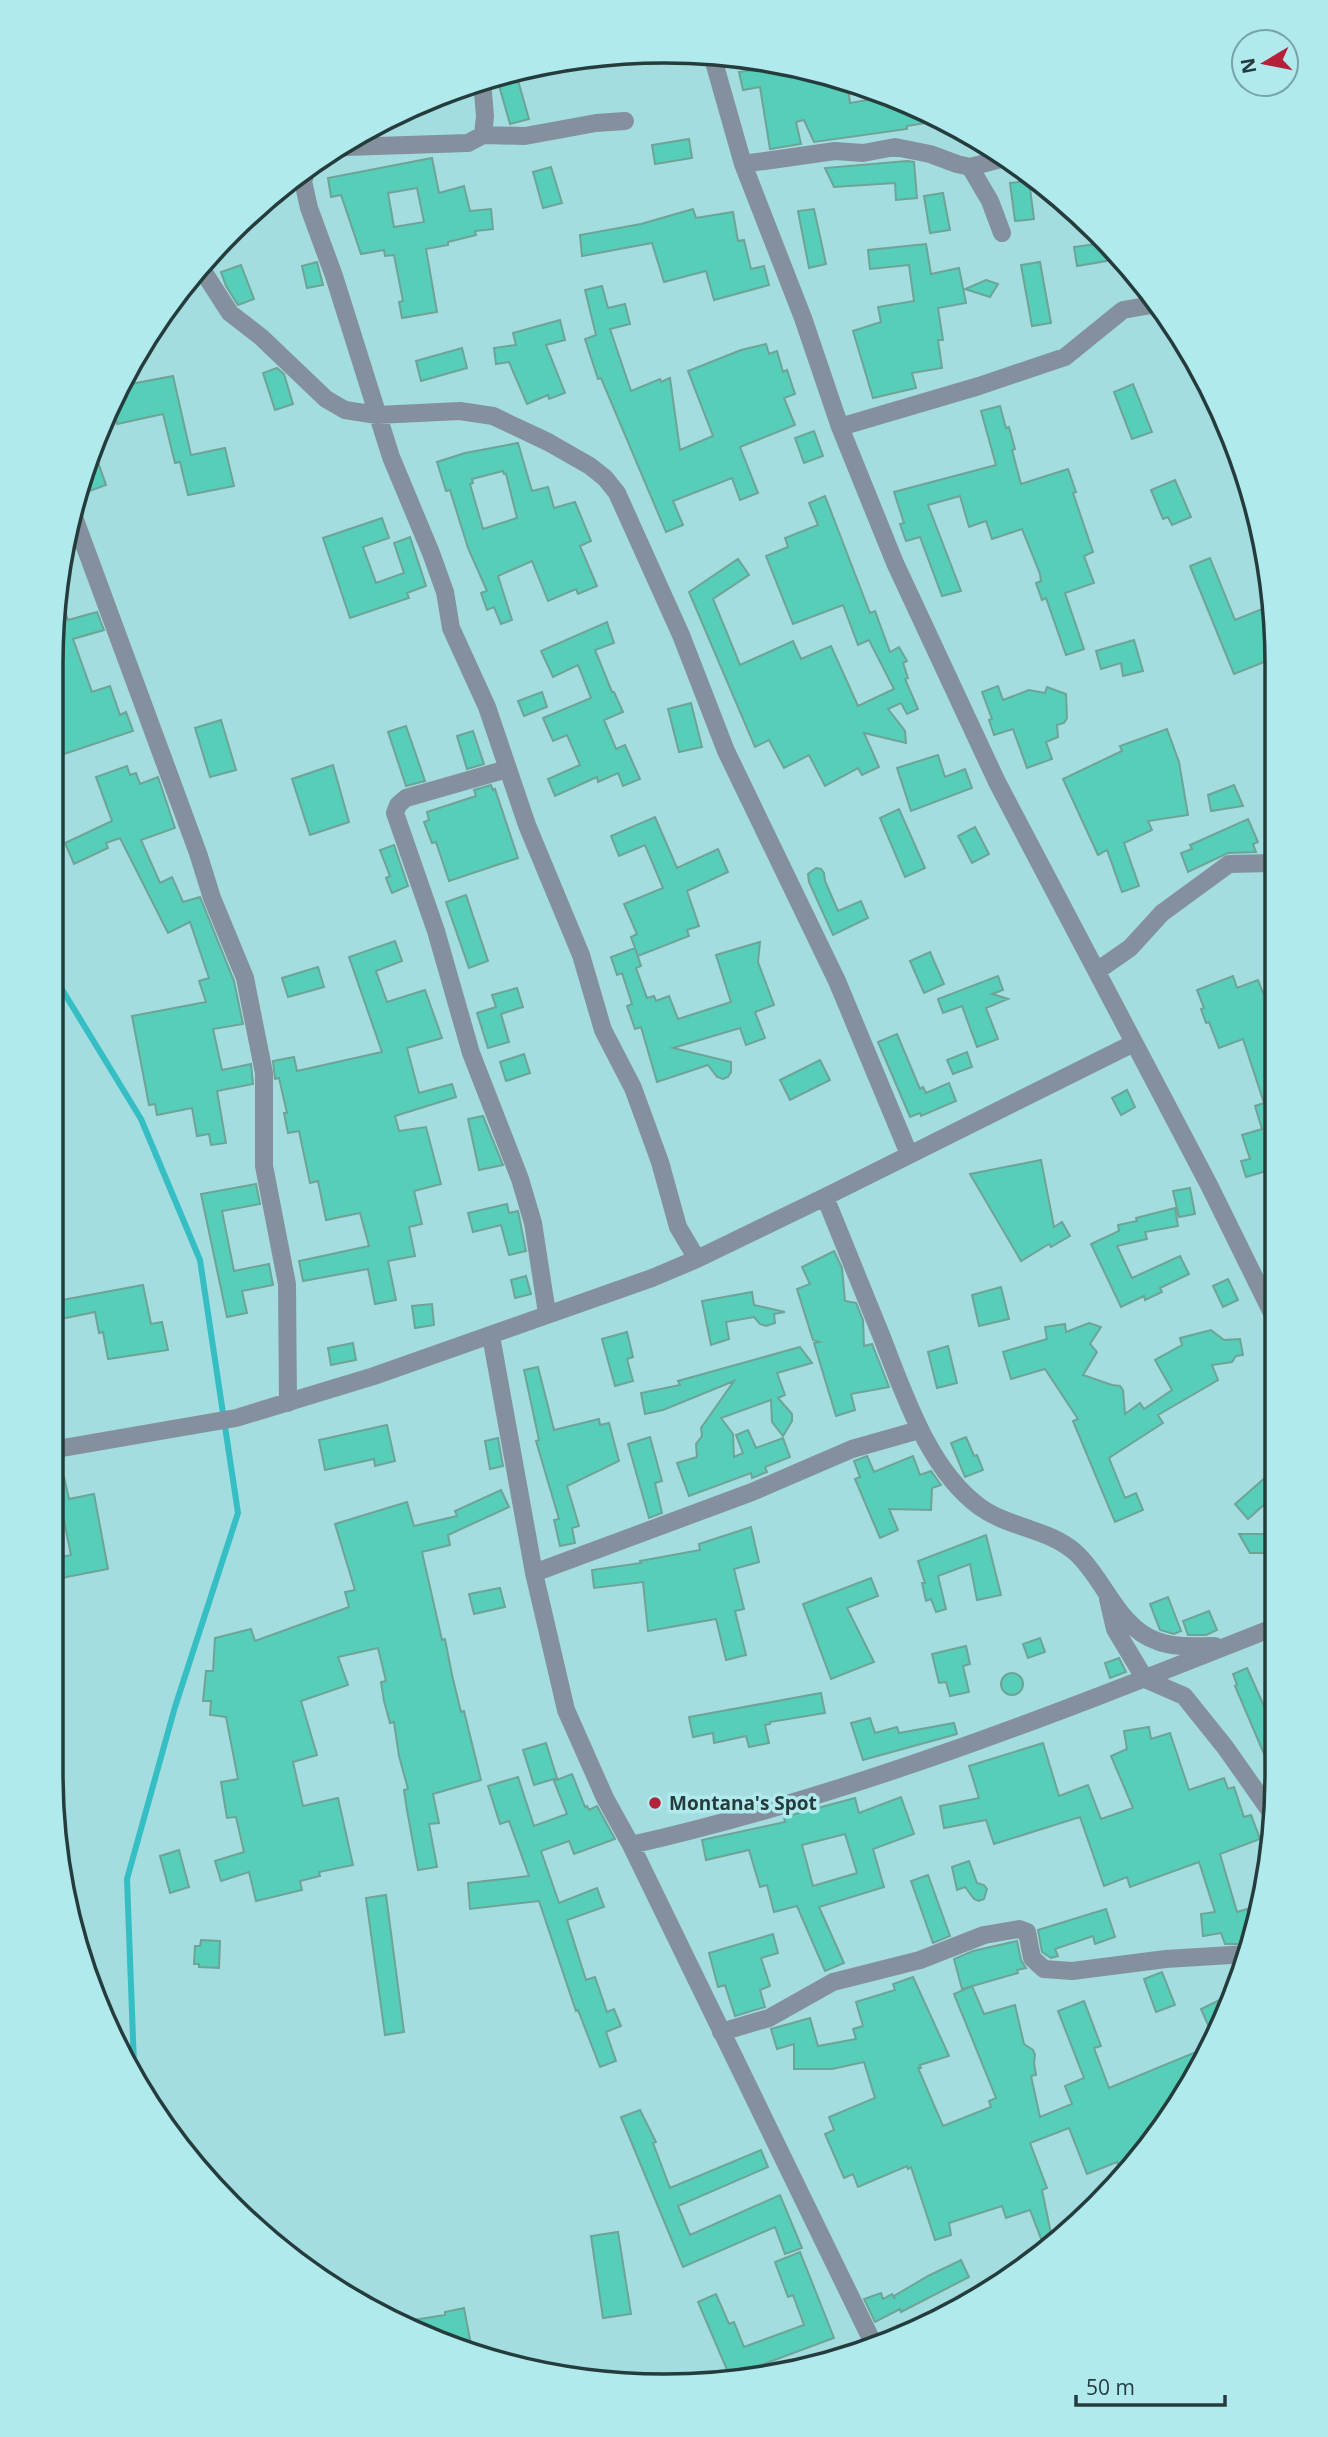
<svg xmlns="http://www.w3.org/2000/svg" width="1328" height="2437" viewBox="0 0 1328 2437" font-family="'Open Sans',sans-serif">
<rect width="100%" height="100%" fill="#a3dddf"/>
<g fill="none" stroke-linecap="round" stroke-linejoin="round">
<!-- stream -->
<path stroke="#35bec4" stroke-width="6" d="M52,973L141,1119L200,1260L238,1513L175,1707L127,1879L134,2065"/>
</g>
<!-- building -->
<path fill="#56ceb9" stroke="#6ea398" stroke-width="2" fill-rule="evenodd" d="M785,66L847,80L850,103L880,98L879,91L943,120L907,126V129L814,142L804,120L796,122L801,144L770,149L760,87L743,90L739,72Z
M517,77L529,119L510,124L498,82Z
M689,139L692,158L655,164L652,145Z
M432,158L439,193L464,186L470,211L491,209L493,229L475,231L476,235L448,242V245L426,249L437,312L402,318L399,302L403,301L394,255L385,256L384,250L361,254L341,195L331,197L328,178ZM417,188L424,222L394,227L388,193Z
M907,161L914,162L917,198L896,200L895,183L834,187L825,168Z
M551,167L562,203L543,208L533,172Z
M1029,181L1034,219L1015,221L1010,183Z
M943,193L950,230L930,233L924,196Z
M693,209L696,218L733,212L738,241L744,240L751,269L764,266L769,285L714,300L706,271L664,282L652,243L582,256L580,235L641,224Z
M814,209L826,264L809,268L798,211Z
M1103,243L1118,259L1077,266L1074,247Z
M926,244L931,274L959,268L966,303L938,308L943,340H938L942,368L912,373L916,388L873,398L853,331L881,322L878,307L914,301L909,265L870,269L868,250Z
M317,262L323,285L307,288L302,266Z
M1040,262L1051,323L1032,326L1021,265Z
M241,265L254,299L238,305L226,286L221,272Z
M986,280L998,284L990,297L965,289Z
M602,286L608,308L625,304L630,324L610,329L631,391L660,379L661,382L670,378L680,450L713,436L688,371L741,350L766,344L769,354L777,351L783,372L787,370L795,394L784,398L795,425L740,447L758,493L740,500L732,478L673,501L683,525L666,532L601,378L598,379L585,339L596,335L585,290Z
M560,320L565,340L546,345L565,393L549,399L548,395L527,404L509,362L496,364L494,348L516,345L513,333Z
M462,348L467,368L421,381L416,361Z
M277,368L284,374L293,404L275,410L263,373Z
M173,376L191,455L225,448L234,486L188,495L180,462L175,463L163,414L117,424L113,405L121,386Z
M1133,384L1152,432L1132,439L1114,392Z
M1000,406L1006,428L1009,427L1015,449L1012,450L1021,484L1068,469L1076,492L1073,493L1093,552L1084,556L1094,583L1065,593L1084,649L1066,655L1046,598L1042,600L1036,583L1041,581L1040,574L1022,529L992,539L986,521L969,527L960,496L928,505L961,591L942,596L920,537L906,541L900,524L904,523L894,492L996,465L981,411Z
M814,431L823,456L804,463L795,438Z
M518,443L532,491L548,487L554,508L575,502L591,541L580,546L597,586L578,594L576,589L548,601L532,561L498,576L512,620L501,624L494,607L487,610L481,593L487,591L468,548L450,490L446,491L437,462L465,453ZM503,471L504,474H506L517,518L483,529L470,484L473,483L472,479Z
M94,451L106,485L87,492L83,479Z
M1175,480L1191,517L1172,525L1168,517L1163,519L1151,490Z
M825,496L870,613L875,611L890,652L899,647L907,661L903,663L908,678L905,679L918,709L907,714L901,703L888,709L905,731L906,743L864,733L879,767L862,775L858,768L825,786L809,755L784,768L769,740L755,747L689,592L738,559L749,575L713,599L740,665L793,641L801,659L831,646L858,706L894,689L869,640L858,645L843,605L793,624L766,556L788,547L785,538L818,525L809,503Z
M382,518L389,538L363,547L376,583L404,573L394,543L410,537L426,586L407,593L409,598L350,618L323,538Z
M1210,558L1235,620L1272,605V659L1234,674L1190,566Z
M58,591L68,620L97,612L104,630L73,639L92,692L110,686L120,715L126,712L133,731L52,758V624Z
M607,622L614,643L595,650L612,692H614L623,712L604,720L616,749L625,745L640,779L623,786L618,773L598,782L597,777L555,796L548,779L580,765L567,735L553,741L543,718L591,698L578,665L553,677L541,651Z
M1134,640L1143,671L1123,676L1121,663L1101,669L1096,651Z
M998,686L1003,700L1029,690L1045,693L1047,687L1066,694L1067,718L1064,723L1057,725L1058,737L1046,742L1052,759L1027,768L1013,729L994,735L989,720L992,719L982,692Z
M542,692L547,707L524,716L518,701Z
M691,703L702,747L679,752L668,709Z
M221,720L236,770L210,777L195,728Z
M406,726L425,781L406,786L388,732Z
M1167,729L1179,762L1188,815L1148,821L1152,830L1124,843L1139,886L1122,892L1107,850L1098,855L1063,779L1122,751L1120,746Z
M473,731L484,764L467,769L457,736Z
M938,755L945,777L965,769L972,788L911,811L897,768Z
M333,765L349,822L310,835L292,779Z
M127,766L130,775L136,773L140,784L158,777L175,828L141,840L160,883L172,877L183,902L200,897L234,981L243,1024L213,1029L222,1070L251,1064L253,1084L217,1091L226,1143L211,1145L209,1134L197,1136L192,1108L157,1115L155,1104L149,1105L132,1016L206,1002L199,981L209,978L190,922L168,933L120,838L106,843L108,848L74,864L65,843L112,821L96,777Z
M491,785L493,790L495,789L518,858L449,881L436,842L432,843L424,822L429,820L427,812L476,796L474,790Z
M1234,785L1243,806L1211,811L1208,795Z
M899,809L925,868L905,877L880,818Z
M655,817L677,868L718,849L728,872L687,891L699,926L687,930L689,936L638,956L631,937L637,934L624,904L663,888L645,845L619,856L611,836Z
M1248,819L1258,842L1253,844L1256,852L1228,853L1188,872L1181,853L1192,849L1190,845Z
M975,827L989,854L972,863L958,836Z
M394,845L408,886L392,893L386,878L390,876L380,850Z
M816,868L821,869L824,873L825,881L838,911L861,901L868,918L833,935L809,882L808,874Z
M466,895L488,961L469,968L446,902Z
M395,941L402,961L376,971L387,1002L425,990L442,1038L407,1048L419,1093L452,1084L456,1097L395,1116L399,1131L426,1127L441,1184L414,1191L422,1224L409,1227L415,1256L388,1261L396,1300L375,1304L368,1269L303,1281L299,1261L369,1246L360,1213L326,1220L318,1181L310,1183L299,1131L288,1133L284,1113H287L279,1078L275,1079L273,1061L294,1057L297,1071L382,1052L349,957Z
M760,942L758,962L774,1005L755,1012L765,1038L746,1045L740,1028L673,1048L731,1062V1072L728,1077L723,1079L717,1077L708,1065L657,1082L641,1027L635,1029L627,1006L632,1004L622,973L617,975L611,957L635,948L641,966L636,968L647,998L654,996L656,1001L669,996L678,1019L731,1002L716,955Z
M930,952L944,984L924,993L910,961Z
M318,967L324,987L288,997L282,978Z
M998,976L1003,990L992,994L1008,999L986,1008L998,1039L977,1047L962,1006L943,1013L938,999Z
M1233,976L1237,988L1258,980L1263,993L1273,989L1274,1169L1246,1177L1241,1161L1250,1159L1242,1135L1262,1129L1255,1106L1264,1103L1243,1039L1219,1048L1209,1022L1206,1023L1201,1009L1204,1008L1197,990Z
M517,988L523,1007L501,1014L509,1042L488,1048L477,1013L496,1007L492,995Z
M897,1034L920,1089L923,1087L926,1093L949,1083L956,1101L921,1116L920,1113L910,1117L878,1042Z
M967,1052L972,1067L953,1074L947,1060Z
M524,1054L530,1073L506,1081L500,1062Z
M820,1060L830,1080L790,1100L780,1080Z
M1127,1090L1135,1107L1121,1115L1112,1098Z
M483,1116L503,1165L479,1170L468,1119Z
M1041,1160L1054,1227L1062,1222L1070,1236L1051,1247L1049,1244L1021,1261L970,1174Z
M256,1184L260,1204L222,1211L234,1271L269,1264L273,1285L242,1291L247,1313L227,1317L201,1194Z
M1190,1188L1195,1214L1179,1217L1173,1191Z
M507,1204L509,1213L518,1211L526,1251L509,1255L501,1225L473,1232L468,1213Z
M1175,1208L1178,1226L1145,1232L1147,1239L1117,1246L1132,1278L1180,1256L1189,1274L1160,1288L1162,1292L1145,1300L1144,1296L1121,1307L1091,1244L1119,1231L1118,1225L1137,1221L1136,1218Z
M834,1251L842,1268L845,1301L856,1303L863,1320L864,1346L872,1344L889,1387L851,1394L855,1410L836,1416L814,1343L819,1342L813,1340L797,1289L810,1284L802,1267Z
M526,1276L531,1294L515,1298L511,1280Z
M1228,1279L1238,1300L1223,1307L1213,1286Z
M143,1285L151,1324L162,1322L168,1350L108,1359L103,1332L99,1333L95,1312L51,1321V1302Z
M1001,1287L1009,1319L979,1326L972,1295Z
M752,1292L754,1305L785,1312L774,1314L775,1323L766,1326L760,1324L754,1317L726,1322L729,1339L711,1345L702,1301Z
M432,1304L434,1325L415,1328L412,1306Z
M1089,1323L1101,1327L1090,1344L1097,1352L1083,1375L1112,1385L1120,1386L1123,1390L1125,1414L1140,1403L1144,1409L1172,1390L1155,1360L1182,1345L1180,1338L1211,1330L1224,1340L1240,1339L1243,1355L1236,1356L1232,1362L1212,1365L1218,1380L1158,1415L1163,1423L1109,1458L1125,1498L1136,1493L1143,1510L1115,1522L1073,1421L1078,1419L1045,1369L1011,1379L1003,1352L1047,1339L1045,1327L1065,1324L1066,1332Z
M627,1332L633,1357L627,1359L633,1381L615,1386L602,1339Z
M353,1343L356,1360L331,1365L328,1348Z
M948,1346L957,1383L937,1388L928,1352Z
M800,1347L812,1363L777,1373L785,1395L778,1398L792,1414V1421L783,1436L772,1422L771,1400L721,1418L733,1434L734,1457L743,1453L736,1435L748,1430L756,1448L783,1438L790,1457L765,1467L767,1472L752,1478L751,1473L689,1496L677,1463L697,1457L696,1444L702,1436L701,1428L734,1381L663,1410L645,1414L641,1393L680,1385L678,1381Z
M538,1367L554,1430L599,1419L600,1425L609,1423L619,1461L567,1486L579,1526L572,1528L575,1543L560,1546L554,1520L559,1519L536,1441L539,1440L524,1370Z
M387,1425L395,1461L375,1466L374,1459L325,1470L319,1440Z
M650,1437L662,1481L655,1483L662,1513L649,1518L628,1444Z
M966,1437L974,1456L977,1455L983,1470L965,1477L951,1443Z
M498,1438L503,1466L490,1469L485,1441Z
M867,1456L874,1472L913,1456L920,1475L931,1471L941,1485L932,1488L931,1510L889,1509L898,1530L880,1538L855,1479L860,1477L854,1461Z
M1275,1469V1495L1248,1519L1235,1504Z
M64,1477L69,1499L94,1494L108,1569L51,1580V1559L71,1555L64,1521L55,1523L51,1501V1480Z
M501,1490L509,1507L448,1535L450,1545L422,1552L442,1640L445,1639L452,1675L461,1712L464,1711L481,1780L433,1794L439,1823L429,1824L437,1867L418,1870L407,1810L404,1790L408,1789L399,1756L394,1722L390,1723L384,1701L381,1682L386,1681L378,1648L338,1657L348,1685L301,1701L317,1755L293,1762L303,1806L338,1798L353,1865L319,1872L320,1876L300,1881L302,1890L256,1901L249,1872L221,1881L215,1861L244,1852L236,1817L227,1818L221,1782L238,1779L226,1717L210,1715L211,1701H203L206,1671H213L215,1638L251,1629L255,1641L349,1607L345,1592L355,1590L335,1524L407,1502L414,1526L457,1516L455,1511Z
M751,1527L759,1562L734,1569L744,1609L735,1611L746,1655L726,1660L716,1619L648,1631L643,1582L594,1588L592,1570L641,1563L640,1561L700,1550L699,1544Z
M1239,1534H1275V1553H1250Z
M986,1535L1001,1595L977,1600L970,1564L938,1576L946,1609L936,1612L931,1599L926,1601L922,1583H925L918,1561Z
M871,1578L878,1596L847,1608L874,1662L831,1679L803,1604Z
M500,1588L505,1607L474,1614L469,1594Z
M1168,1597L1181,1631L1174,1634L1160,1630L1150,1604Z
M1209,1611L1217,1630L1206,1635H1188L1183,1621Z
M1040,1638L1045,1652L1028,1658L1023,1644Z
M966,1646L970,1664L963,1666L969,1692L950,1696L946,1682L939,1683L932,1654Z
M1119,1658L1126,1672L1110,1678L1105,1663Z
M1247,1668L1276,1733V1782L1235,1686L1237,1685L1233,1674Z
M1001 1684a11 11 0 1 1 22 0a11 11 0 1 1-22 0Z
M821,1693L825,1713L770,1722V1724L765,1725L769,1743L749,1747L746,1736L714,1743L713,1733L693,1737L689,1717Z
M870,1718L875,1733L897,1727L899,1733L954,1723L957,1734L863,1760L851,1723Z
M1149,1727L1151,1739L1170,1733L1189,1790L1224,1778L1228,1789L1234,1787L1244,1817L1251,1815L1260,1839L1220,1854L1237,1912L1247,1909L1255,1934L1251,1944H1225L1221,1933L1203,1936L1201,1914L1215,1912L1199,1862L1130,1887L1127,1877L1104,1886L1080,1817L994,1844L986,1820L944,1828L940,1806L979,1798L969,1766L1043,1743L1059,1796L1088,1785L1101,1819L1133,1808L1111,1756L1127,1749L1124,1731Z
M546,1743L557,1778L534,1785L523,1750Z
M572,1774L585,1807L587,1806L589,1810L597,1806L615,1839L574,1854L569,1841L541,1851L559,1903L597,1888L604,1907L567,1920L586,1980L595,1977L607,2012L614,2009L621,2026L606,2032L616,2061L600,2067L578,2010L576,2011L539,1901L470,1909L468,1883L529,1876L509,1821L500,1824L488,1786L518,1777L534,1826L567,1814L554,1781Z
M901,1797L914,1834L873,1849L884,1887L819,1907L844,1963L825,1971L797,1906L774,1912L767,1885L760,1887L749,1850L706,1860L702,1840L785,1822L784,1817L855,1798L859,1813ZM845,1834L857,1873L813,1886L802,1845Z
M179,1850L189,1887L170,1893L160,1856Z
M969,1861L977,1883L984,1885L987,1889L984,1899L979,1901L974,1899L965,1887L957,1890L952,1867Z
M928,1875L950,1936L933,1943L911,1881Z
M386,1895L404,2032L385,2035L366,1898Z
M1106,1909L1115,1937L1095,1944L1093,1936L1055,1949L1058,1956L1051,1958L1042,1952L1038,1930Z
M773,1934L778,1953L761,1958L770,1986L760,1990L765,2007L735,2016L725,1985L718,1987L709,1953Z
M201,1940L220,1941L219,1968L199,1967V1964H194L195,1946H200Z
M1017,1941L1021,1960L1026,1968L1017,1970L1018,1973L962,1989L954,1959L973,1951Z
M1162,1972L1175,2005L1156,2012L1144,1979Z
M913,1977L949,2056L920,2065L921,2068H918L943,2126L991,2107L989,2101L996,2098L954,1994L972,1986L984,2014L1015,2005L1024,2044L1033,2050L1035,2055L1034,2063L1036,2075L1031,2076L1040,2117L1072,2104L1065,2086L1084,2078L1058,2011L1084,2001L1101,2046L1094,2048L1109,2088L1208,2047L1195,2079L1120,2171L1117,2162L1087,2174L1069,2128L1030,2143L1047,2188L1042,2190L1053,2243L1045,2249L1030,2210L1006,2218L1002,2206L949,2223L951,2235L935,2240L911,2167L908,2169L907,2166L858,2187L853,2174L844,2178L825,2134L834,2130L829,2117L875,2098L864,2062L832,2069H794V2044L777,2049L771,2029L810,2018L818,2046L856,2039L853,2029L863,2026L856,2002L895,1990L893,1984Z
M1230,1995L1225,2009L1213,2036L1201,2009Z
M640,2110L656,2142L653,2143L670,2188L761,2150L768,2167L678,2206L690,2235L780,2195L802,2248L785,2254L775,2227L683,2267L621,2117Z
M618,2232L631,2314L603,2318L591,2236Z
M800,2252L834,2338L753,2368L755,2373L731,2379L698,2302L716,2294L729,2324L734,2322L744,2347L804,2325L793,2295L788,2297L775,2262Z
M961,2260L969,2277L901,2312L900,2309L875,2322L864,2299L881,2293L883,2299L892,2294L895,2299L894,2296L928,2276Z
M464,2308L472,2350L407,2321L445,2315V2312Z"/>
<g fill="none" stroke-linecap="round" stroke-linejoin="round">
<!-- minor -->
<path stroke="#85909f" stroke-width="18" d="M712,55L743,164L803,318L840,427L895,563L997,782L1209,1185L1274,1317
M483,135L525,136L596,123L625,121
M333,151L346,147L468,143L483,135L485,116L482,81
M743,164L835,151L863,153L895,147L930,154L957,164L970,167L1005,158
M308,167L303,181L309,208L334,276L391,457L431,553L445,592L451,628L487,707L527,825L581,955L603,1030L633,1088L660,1162L678,1227L697,1259
M970,167L990,201L1002,233
M199,265L230,313L261,337L326,399L345,410L377,415L460,411L493,416L548,442L590,466L605,478L617,493L681,635L726,751L837,981L909,1154
M840,427L979,386L1065,357L1123,310L1157,304
M71,509L198,853L212,898L245,978L264,1073V1166L287,1284L288,1403
M507,769L406,798L398,805L395,813L436,931L471,1053L520,1179L533,1223L547,1313
M1097,971L1130,948L1162,913L1229,864L1273,863
M825,1197C844,1243 862,1289 881,1335C904,1393 928,1469 980,1507C1009,1528 1050,1529 1076,1553C1104,1578 1118,1628 1157,1641C1175,1648 1196,1646 1215,1646
M491,1336L534,1573L566,1710L605,1798L631,1845L874,2345
M51,1450L236,1418L374,1376L652,1278L697,1259L825,1197L1134,1043
M534,1573L752,1492L852,1449L919,1430
M1108,1599L1115,1629L1145,1679L1184,1696L1225,1747L1275,1818
M631,1845C853,1795 1065,1710 1275,1627
M721,2032L769,2018L833,1982L920,1960L984,1935L1019,1929L1027,1932L1032,1958L1044,1969L1072,1971L1166,1959L1247,1954"/>
<!-- major -->
<path stroke="#485975" stroke-width="18" d="M888,2342L912,2331"/>
</g>
<!-- markers -->
<circle fill="#b42138" stroke="#b0eaed" stroke-width="2.5" cx="655" cy="1803" r="7"/>
<g text-anchor="middle" stroke-width="7" stroke-linejoin="round" paint-order="stroke">
<!-- poi labels -->
<g font-size="19" font-weight="bold" fill="#253c3d" stroke="#b0eaed" text-anchor="start">
<text x="669" y="1810">Montana's Spot</text>
</g>
</g>
<!-- crop -->
<path d="M0 0H1328V2437H0ZM664 63H664A601 601 0 0 1 1265 664V1773A601 601 0 0 1 664 2374H664A601 601 0 0 1 63 1773V664A601 601 0 0 1 664 63Z" fill="#b0eaed" fill-rule="evenodd"/>
<path fill="none" stroke="#253c3d" stroke-width="3.5" d="M664 63H664A601 601 0 0 1 1265 664V1773A601 601 0 0 1 664 2374H664A601 601 0 0 1 63 1773V664A601 601 0 0 1 664 63Z"/>
<!-- north arrow -->
<g transform="translate(1265 63) rotate(260)"><circle r="33" fill="#b0eaed" stroke="#78a4a7" stroke-width="2"/>
<path d="M0-5L12 26L0 18L-12 26Z" fill="#b42138"/>
<text y="-10" font-size="19" font-weight="bold" text-anchor="middle" fill="#253c3d">N</text>
</g>
<!-- scale -->
<path d="M1076 2395v10h149v-10" fill="none" stroke="#253c3d" stroke-width="3.5"/>
<text x="1086" y="2395" font-size="21" fill="#253c3d" stroke="#b0eaed" stroke-width="5" paint-order="stroke">50 m</text>
</svg>
